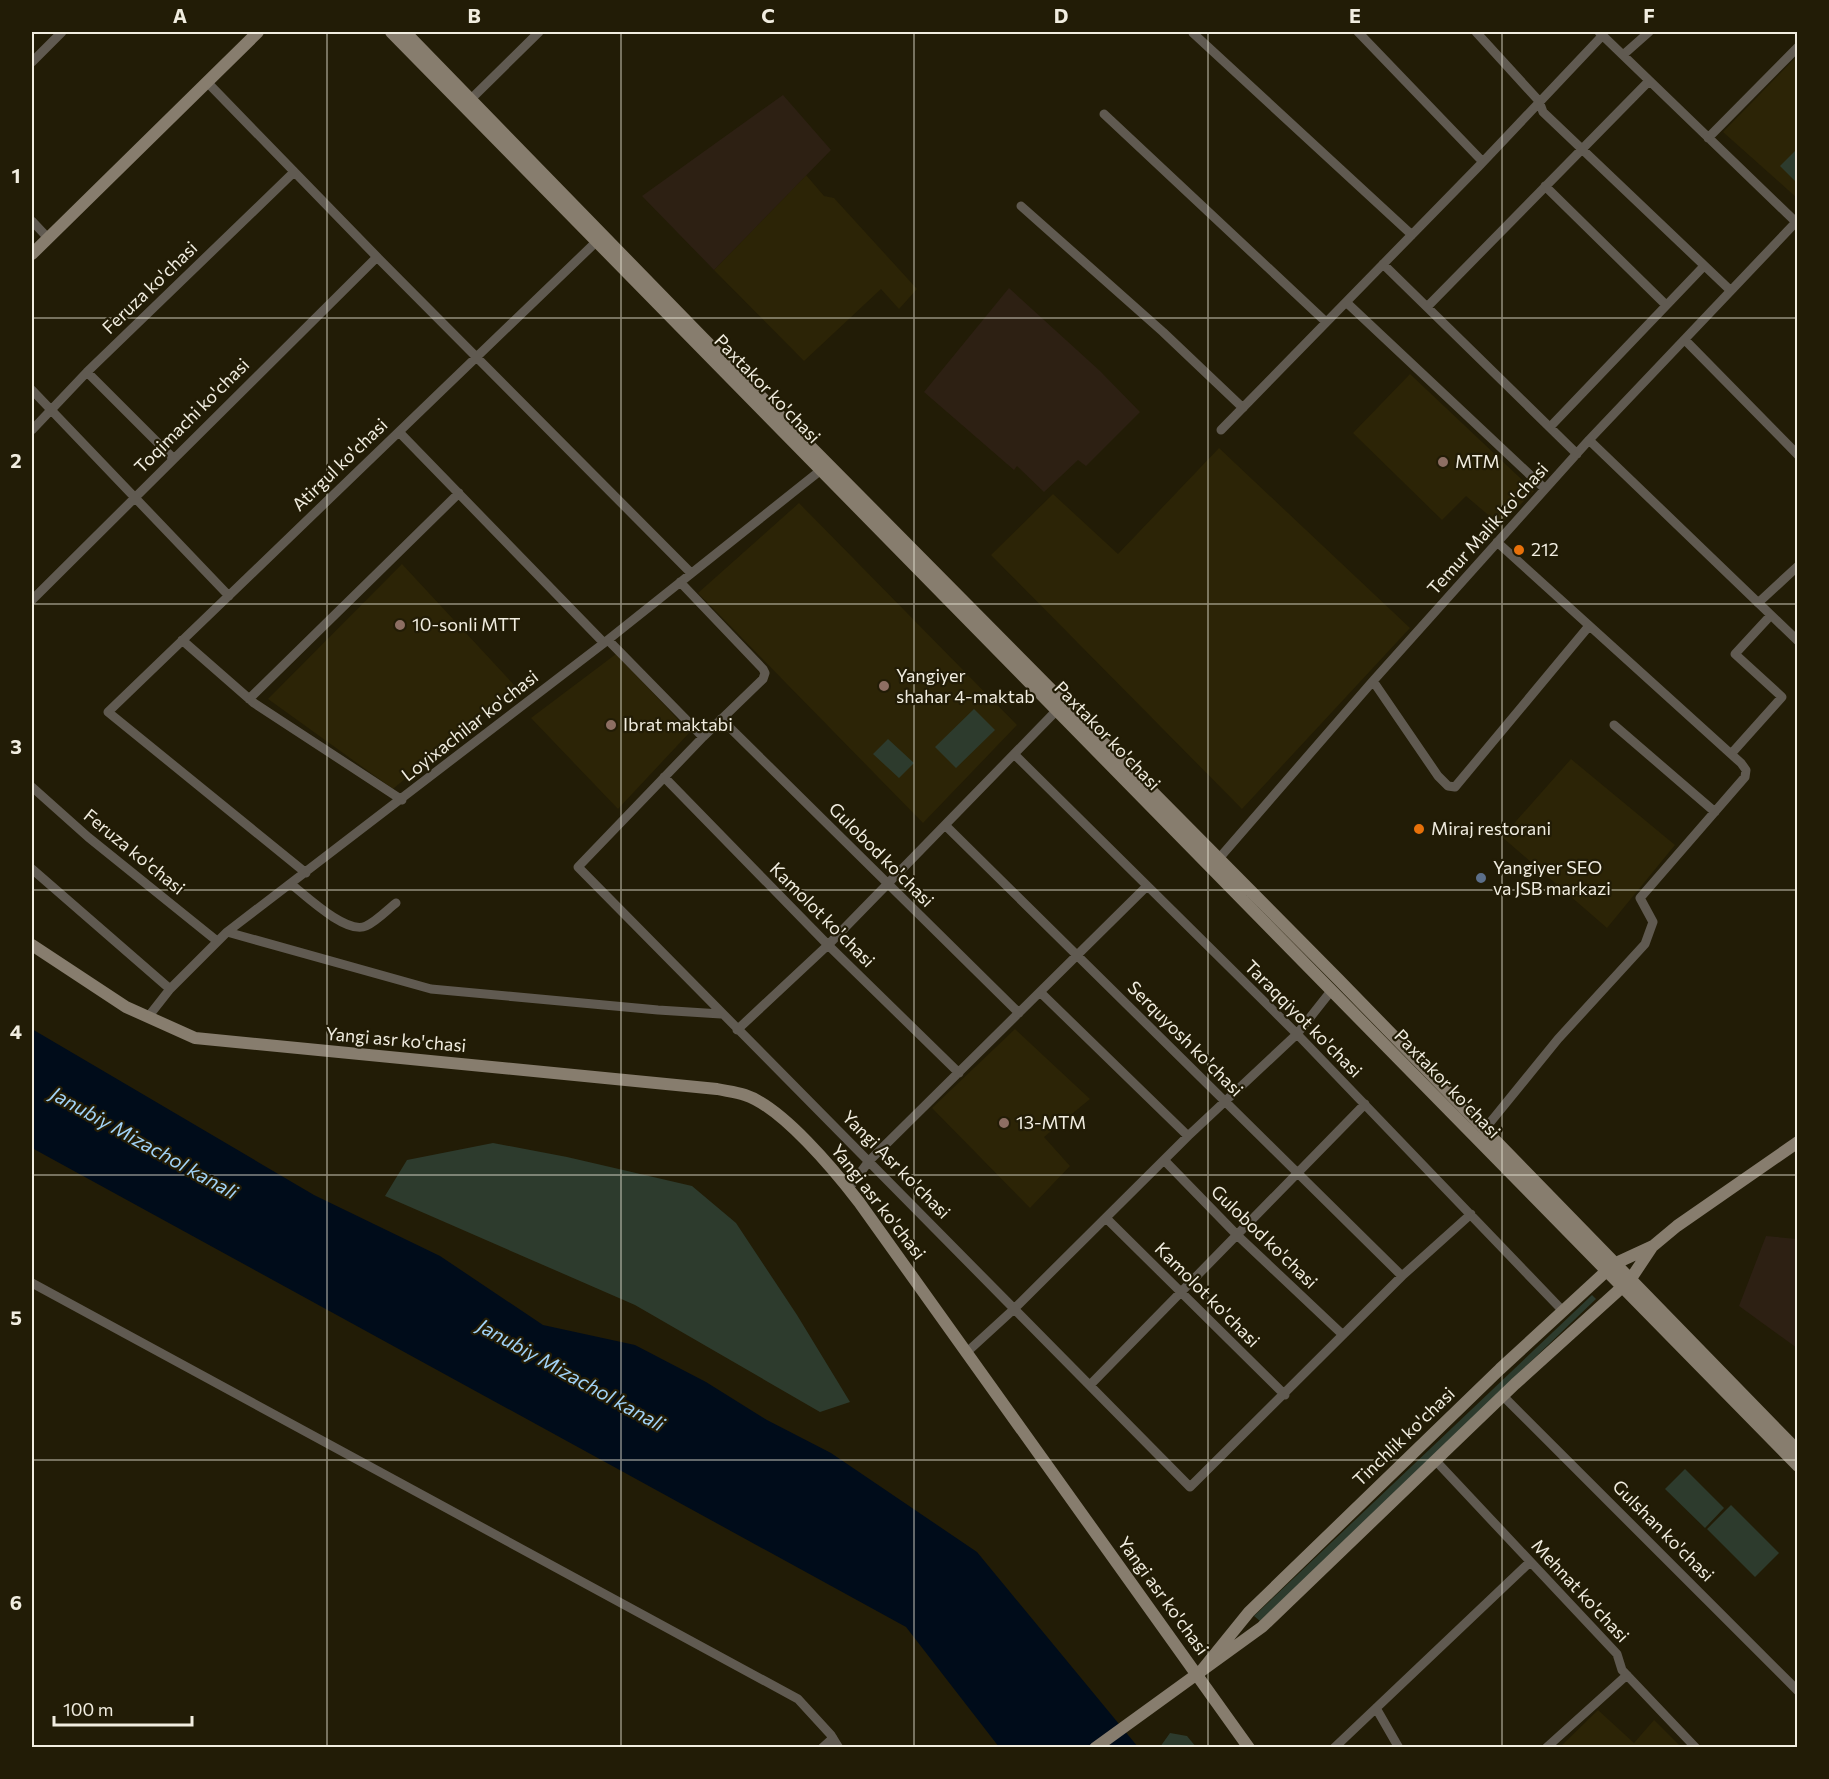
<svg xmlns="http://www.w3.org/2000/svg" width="1829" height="1779" viewBox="0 0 1829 1779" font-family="Commissioner,sans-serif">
<rect width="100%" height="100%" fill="#221c06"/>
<!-- built -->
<path fill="#2c2406" d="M1797,56V198L1723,132Z
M806,175L824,196L834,198L917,289L899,309L881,289L804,361L714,270Z
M1410,374L1534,491L1500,525L1466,496L1442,520L1353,433Z
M1219,448L1410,628L1242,809L991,555L1053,494L1118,554Z
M799,503L1017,725L923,823L698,593Z
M402,564L515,686L393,789L268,699Z
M616,654L690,732L618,809L531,718Z
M1571,759L1675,845L1607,928L1502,837Z
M1015,1029L1090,1099L1044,1137L1070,1166L1030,1208L932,1108Z
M1598,1710L1634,1743L1654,1720L1681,1747L1559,1748Z"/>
<!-- industrial -->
<path fill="#2d2013" d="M783,95L831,150L714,270L642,196Z
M1009,288L1100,371L1140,412L1086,466L1078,460L1044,492L1017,466L1014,470L924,392Z
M1766,1236L1797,1239V1348L1739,1306Z"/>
<!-- green -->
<path fill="#2d3b2d" d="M1797,149V183L1780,166Z
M974,709L995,730L956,768L935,747Z
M888,739L914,763L899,778L873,754Z
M493,1143L567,1157L692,1186L736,1223L797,1315L850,1402L820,1412L635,1305L385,1196L407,1160Z
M1592,1295L1596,1299L1260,1621L1254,1616Z
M1685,1469L1724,1508L1705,1528L1665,1489Z
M1731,1505L1779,1553L1755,1577L1707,1529Z
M1170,1733L1187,1736L1196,1747H1160Z"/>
<!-- water -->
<path fill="#000c1a" d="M32,1029L314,1195L440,1256L543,1325L635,1345L706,1382L767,1420L831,1453L977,1552L1138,1747H999L906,1627L32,1148Z"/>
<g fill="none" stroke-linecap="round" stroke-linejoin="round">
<!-- street -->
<path stroke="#605a51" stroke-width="9" d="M1358,32L1483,162
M1476,32L1539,101L1543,112L1730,290
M1599,32L1798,224
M1193,33L1412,235
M1623,55L1649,32
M32,62L62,32
M207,82L377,257L691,573
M470,100L539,32
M1104,114L1326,322
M1708,138L1798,47
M1545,186L1666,305
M1021,206L1163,332L1243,408
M32,221L48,238
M1383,264L1577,454
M1346,302L1545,489
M1427,307L1649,81
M1685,340L1798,455
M87,372L173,458
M32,390L229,596
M1550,427L1704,266
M32,430L87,372L294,172
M1221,430L1480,165L1602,36
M399,432L604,643
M1589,440L1798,641
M680,582L763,669L765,673L763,679L703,737L578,867L1190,1487L1402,1276L1471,1214
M32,600L377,257
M1758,603L1798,566
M182,640L254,703L402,800
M608,640L703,737
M1373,681L1438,776L1448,786L1455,787L1589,626
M249,699L459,493
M721,719L1019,1013
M1614,725L1715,812
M1014,754L1297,1034L1563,1311
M1731,754L1782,697L1735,654L1771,615
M664,777L828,945L959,1073
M32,787L88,837L217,941
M945,825L1402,1276
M1215,863L1373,681L1589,440L1798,220
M32,869L170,989
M306,873L108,712L596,242
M291,884C306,896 347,935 366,926C377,921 387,910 396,903
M227,932L431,989L658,1010L721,1014
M1040,992L1188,1136
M148,1017L170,989L227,932L604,643L821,470
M737,1030L828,945L1057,710
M1484,1130L1558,1039L1645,944L1653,922L1640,898L1745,777L1746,770L1741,763L1497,542
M1164,1160L1237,1235L1343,1335
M849,1188L869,1161L1146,887
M1106,1218L1285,1395
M32,1283L798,1699L831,1735L839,1748
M967,1352L1014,1309L1188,1136L1297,1034L1331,991
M1090,1385L1365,1104
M1503,1396L1798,1691
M1435,1460L1617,1654L1622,1670L1696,1748
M1376,1708L1399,1748
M822,1748L833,1738
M1334,1748L1530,1562
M1546,1748L1627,1675"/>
<!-- secondary -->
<path stroke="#877d6e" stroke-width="12" d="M391,32L1798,1466
M405,32L704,339L1338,979L1798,1451
M32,254L258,32
M32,945L126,1007L195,1038L717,1089C726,1091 736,1092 745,1095C782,1107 835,1171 859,1202L1249,1748
M1198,1675L1249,1612L1500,1369L1614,1264L1653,1246L1677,1226L1798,1142
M1095,1748L1262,1627L1515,1384L1630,1280L1652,1247"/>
</g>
<!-- grid -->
<path fill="none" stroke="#f1ede0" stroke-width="1.5" stroke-opacity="0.55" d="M327,32V1748M621,32V1748M914,32V1748M1208,32V1748M1502,32V1748M32,318H1798M32,604H1798M32,890H1798M32,1175H1798M32,1460H1798"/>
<!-- markers -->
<g fill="#8d6e63" stroke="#221c06" stroke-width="2">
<circle cx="1443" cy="462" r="6"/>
<circle cx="400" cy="625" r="6"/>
<circle cx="884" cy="686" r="6"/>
<circle cx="611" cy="725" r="6"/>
<circle cx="1004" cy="1123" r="6"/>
</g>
<g fill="#e8710a" stroke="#221c06" stroke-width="2">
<circle cx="1519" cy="550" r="6"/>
<circle cx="1419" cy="829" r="6"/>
</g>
<circle fill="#5c6f8a" stroke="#221c06" stroke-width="2" cx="1481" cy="878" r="6"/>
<g text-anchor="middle" stroke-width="4.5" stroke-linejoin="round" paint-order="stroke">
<!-- street labels -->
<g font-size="18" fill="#f1ede0" stroke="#221c06">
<text transform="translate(150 288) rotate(-44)" y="6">Feruza ko'chasi</text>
<text transform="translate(767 389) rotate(46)" y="6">Paxtakor ko'chasi</text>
<text transform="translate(192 416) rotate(-45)" y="6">Toqimachi ko'chasi</text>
<text transform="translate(340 465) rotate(-44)" y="6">Atirgul ko'chasi</text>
<text transform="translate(1488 529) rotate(-48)" y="6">Temur Malik ko'chasi</text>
<text transform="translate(470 726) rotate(-38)" y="6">Loyixachilar ko'chasi</text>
<text transform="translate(1107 736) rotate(46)" y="6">Paxtakor ko'chasi</text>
<text transform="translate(134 852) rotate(39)" y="6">Feruza ko'chasi</text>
<text transform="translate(881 855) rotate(45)" y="6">Gulobod ko'chasi</text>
<text transform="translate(822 915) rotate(45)" y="6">Kamolot ko'chasi</text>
<text transform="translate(1303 1019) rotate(45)" y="6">Taraqqiyot ko'chasi</text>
<text transform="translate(1185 1039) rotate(45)" y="6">Serquyosh ko'chasi</text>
<text transform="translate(396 1040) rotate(5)" y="6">Yangi asr ko'chasi</text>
<text transform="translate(1447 1084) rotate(46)" y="6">Paxtakor ko'chasi</text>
<text transform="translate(896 1165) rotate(45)" y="6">Yangi Asr ko'chasi</text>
<text transform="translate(878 1202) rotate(52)" y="6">Yangi asr ko'chasi</text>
<text transform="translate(1264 1237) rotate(44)" y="6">Gulobod ko'chasi</text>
<text transform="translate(1207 1295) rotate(45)" y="6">Kamolot ko'chasi</text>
<text transform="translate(1404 1437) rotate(-44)" y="6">Tinchlik ko'chasi</text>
<text transform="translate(1663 1531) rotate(45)" y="6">Gulshan ko'chasi</text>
<text transform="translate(1580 1591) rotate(47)" y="6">Mehnat ko'chasi</text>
<text transform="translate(1163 1596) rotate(54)" y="6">Yangi asr ko'chasi</text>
</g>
<!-- poi labels -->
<g font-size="18" fill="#f1ede0" stroke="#221c06" text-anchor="start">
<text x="1455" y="468">MTM</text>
<text x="1531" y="556">212</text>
<text x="412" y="631">10-sonli MTT</text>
<text x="896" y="682">Yangiyer<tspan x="896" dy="21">shahar 4-maktab</tspan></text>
<text x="623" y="731">Ibrat maktabi</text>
<text x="1431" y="835">Miraj restorani</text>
<text x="1493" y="874">Yangiyer SEO<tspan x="1493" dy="21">va JSB markazi</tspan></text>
<text x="1016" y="1129">13-MTM</text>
</g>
<!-- water labels -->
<g font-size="20" font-style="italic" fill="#a2d3f7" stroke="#221c06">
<text transform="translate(144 1143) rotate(29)" y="7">Janubiy Mizachol kanali</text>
<text transform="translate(571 1375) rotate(29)" y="7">Janubiy Mizachol kanali</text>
</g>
</g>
<!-- border -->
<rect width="1829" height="1779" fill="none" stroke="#221c06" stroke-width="66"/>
<!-- scale -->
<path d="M54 1716v9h138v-9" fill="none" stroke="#f1ede0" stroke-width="3"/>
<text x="63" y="1716" font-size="18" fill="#f1ede0" stroke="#221c06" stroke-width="4.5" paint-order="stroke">100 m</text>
<rect x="33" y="33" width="1763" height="1713" fill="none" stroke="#f1ede0" stroke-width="2"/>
<g font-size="20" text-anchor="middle" font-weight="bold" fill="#f1ede0">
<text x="180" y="23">A</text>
<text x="474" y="23">B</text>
<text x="768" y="23">C</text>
<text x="1061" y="23">D</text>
<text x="1355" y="23">E</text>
<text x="1649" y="23">F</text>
<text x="16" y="183">1</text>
<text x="16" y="468">2</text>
<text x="16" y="754">3</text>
<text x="16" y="1039">4</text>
<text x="16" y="1325">5</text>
<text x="16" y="1610">6</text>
</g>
</svg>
